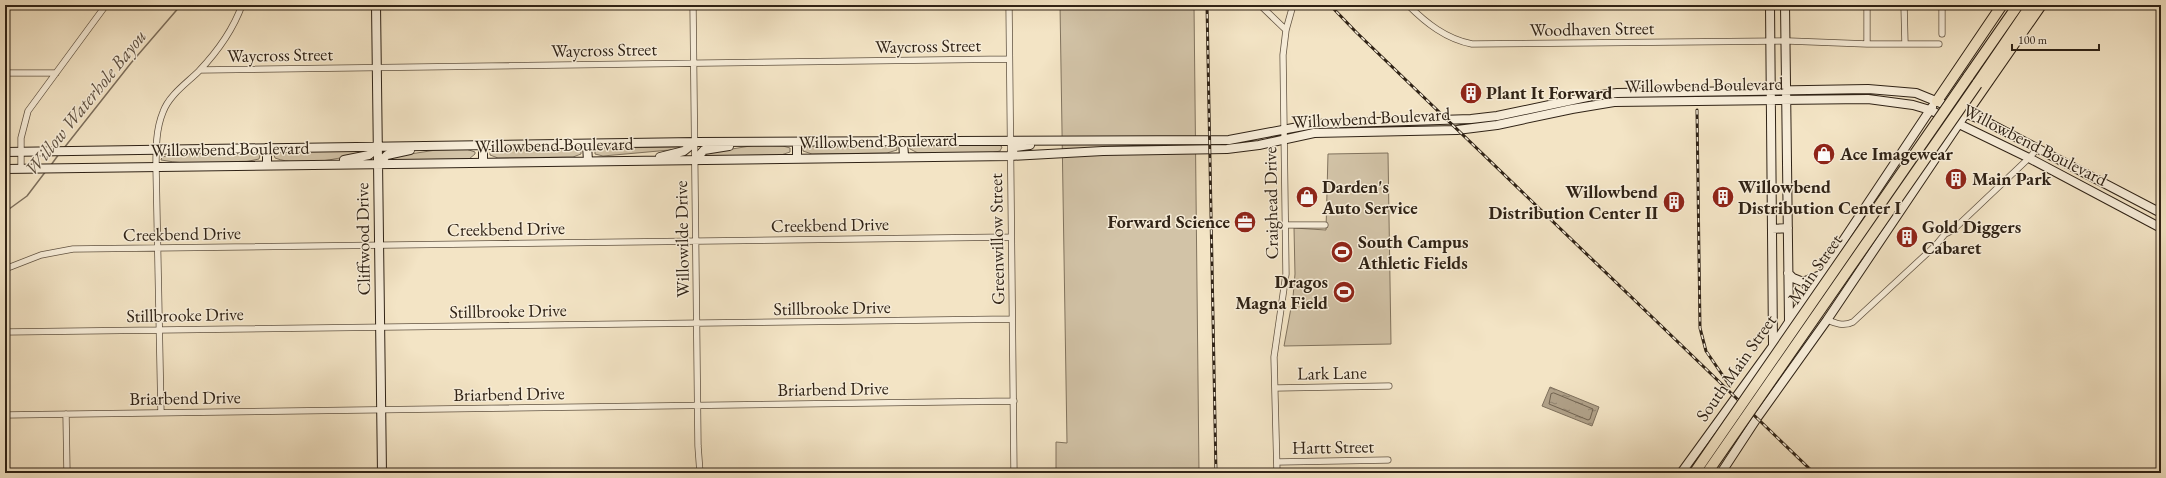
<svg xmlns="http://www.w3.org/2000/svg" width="2166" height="478" viewBox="0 0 2166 478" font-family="'EB Garamond',serif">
<defs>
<pattern id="water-ripples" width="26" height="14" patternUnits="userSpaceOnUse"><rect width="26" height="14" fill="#b1a28a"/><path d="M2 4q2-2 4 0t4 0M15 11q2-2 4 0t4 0" fill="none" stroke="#908470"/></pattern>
</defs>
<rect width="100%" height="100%" fill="#f3e4c5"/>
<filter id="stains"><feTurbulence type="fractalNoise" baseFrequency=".005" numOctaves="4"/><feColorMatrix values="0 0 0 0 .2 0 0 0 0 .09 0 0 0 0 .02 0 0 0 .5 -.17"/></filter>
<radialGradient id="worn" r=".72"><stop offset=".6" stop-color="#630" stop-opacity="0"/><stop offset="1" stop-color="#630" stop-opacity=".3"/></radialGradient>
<!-- green -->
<path fill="#d2c3a7" stroke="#81735e" d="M1060,5H1194L1199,473H1056V442L1067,443Z
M888,143L897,147V150L887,153L812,154L803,151V148L815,145Z
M917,143H997L1002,147L1000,151L990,153H918L910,149V147Z
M756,145L783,146L790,148V152L781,155L704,156L702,154Z
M681,147V149L603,156L595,154V151L604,148Z
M574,148L581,151V154L573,157L498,158L490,155V152L508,149Z
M466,149L475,152V154L469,159L390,160L391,157L436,150Z
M365,150L366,153C338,158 302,168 275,158L274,155L280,152Z
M251,152L260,155L259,159C232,166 189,165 161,160L162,157L179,153Z
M1388,153L1391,344L1284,346L1293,297L1295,274L1294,228L1326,230L1328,154Z"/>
<!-- water -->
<path fill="url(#water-ripples)" stroke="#7d6f5c" d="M1550,387L1599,407L1592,426L1542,406Z"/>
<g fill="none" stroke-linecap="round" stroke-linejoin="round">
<!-- shore -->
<path stroke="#706250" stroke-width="1" d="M1554,393L1593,409L1590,419L1588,420L1549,404L1551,394Z"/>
<!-- stream -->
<path stroke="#7d6f5c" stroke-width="1.5" d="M64,148L131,63L181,5
M51,165L59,154
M5,212L27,196L46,171"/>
<!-- street casing -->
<g stroke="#615342" stroke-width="7">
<path id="street" d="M693,5L698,446L700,473
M1009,5L1014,473
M1260,5L1286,30
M1408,5C1426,23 1446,39 1472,44L1789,41L1867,44H1939
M1904,5L1905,44
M1942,5V34
M1867,44V5
M200,70L1009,59
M5,73H56
M21,168V138L28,111L106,5
M1286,225H1325
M5,269L41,255L73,249L1011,237
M1827,320C1836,323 1843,327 1853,322L1935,246L1945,234L1953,230L2029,158L2038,148
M5,332L1012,319
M1276,388L1389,386
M161,413L156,166C156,148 156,129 163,112C169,95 187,83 199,71C218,51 233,30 242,5
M66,414L67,473
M5,415L1014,401
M1277,462L1388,460
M1277,473L1274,357L1286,274L1283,55L1286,30L1293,5"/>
</g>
<!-- secondary casing -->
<g stroke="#302316" stroke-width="10">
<path id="secondary" d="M376,5L382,473
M1770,5L1773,345
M1785,5L1789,321
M903,141L904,156
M797,142V158
M587,145L588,161
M483,146V162
M267,148V165
M5,152L695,142L1229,140L1314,124L1471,119L1497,116L1592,96L1617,93L1868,89L1916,93L1987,122L2161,213
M1010,156L1015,147L1030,145
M660,157L684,151L695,142
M344,160L369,155L378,147
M695,160L704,150L729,146
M378,164L387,155L410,150
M5,169L1010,156L1103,151L1227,149L1259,145L1314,133L1457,130L1497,125L1572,109L1614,102L1868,99L1913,105L1930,110L2029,158L2161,228
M1772,229L1788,228
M1788,273L1793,278L1803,282L1818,276
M1681,473L1773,346L1932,107
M1721,473L1757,418L1827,320L1966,113"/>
</g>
<!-- highway casing -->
<g stroke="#302316" stroke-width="12">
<path id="highway" d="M1968,77L2018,5
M1977,84L2031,5
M1937,101L2002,5
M1966,113L2041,5"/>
</g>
<!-- street -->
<use href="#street" stroke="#f7edd9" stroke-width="5.5"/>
<!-- secondary -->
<use href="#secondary" stroke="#f7edd9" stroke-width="8"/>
<!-- highway -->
<use href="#highway" stroke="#f3e4c5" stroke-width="10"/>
<!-- rail casing -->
<g stroke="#302316" stroke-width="3">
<path id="rail" d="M1207,5L1216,473
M1330,5L1356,32L1814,473
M1697,110L1700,328L1706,351L1730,386"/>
</g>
<!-- rail -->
<use href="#rail" stroke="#f7edd9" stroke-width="1.5" stroke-dasharray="4.5" stroke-linecap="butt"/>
<!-- highway-bridge casing -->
<g stroke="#302316" stroke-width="12" stroke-linecap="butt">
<path id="highway-bridge" d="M1695,472L1968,77
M1707,473L1977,84"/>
</g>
<!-- highway-bridge -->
<use href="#highway-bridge" stroke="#f3e4c5" stroke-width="10"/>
</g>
<!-- icons -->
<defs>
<g id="building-disc" transform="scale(1.15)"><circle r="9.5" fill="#8f2418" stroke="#f7edd9"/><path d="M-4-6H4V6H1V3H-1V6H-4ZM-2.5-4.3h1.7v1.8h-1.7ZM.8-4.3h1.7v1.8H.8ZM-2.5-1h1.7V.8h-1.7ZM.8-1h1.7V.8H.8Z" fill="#fff"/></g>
<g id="shop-disc" transform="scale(1.15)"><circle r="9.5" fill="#8f2418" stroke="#f7edd9"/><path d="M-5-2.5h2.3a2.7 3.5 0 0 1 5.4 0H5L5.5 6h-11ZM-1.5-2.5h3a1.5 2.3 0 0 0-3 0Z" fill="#fff"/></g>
<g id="office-disc" transform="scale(1.15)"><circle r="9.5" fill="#8f2418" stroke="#f7edd9"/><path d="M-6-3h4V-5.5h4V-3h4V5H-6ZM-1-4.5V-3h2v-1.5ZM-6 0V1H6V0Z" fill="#fff"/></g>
<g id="stadium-disc" transform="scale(1.15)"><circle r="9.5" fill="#8f2418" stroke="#f7edd9"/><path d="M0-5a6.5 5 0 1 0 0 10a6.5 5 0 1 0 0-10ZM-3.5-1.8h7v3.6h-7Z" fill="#fff"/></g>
</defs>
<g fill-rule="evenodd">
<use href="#building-disc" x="1471" y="93"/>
<use href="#shop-disc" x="1824" y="154"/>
<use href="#building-disc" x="1956" y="179"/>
<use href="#shop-disc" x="1307" y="197"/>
<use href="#building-disc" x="1723" y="197"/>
<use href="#building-disc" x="1674" y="202"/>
<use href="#office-disc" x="1245" y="222"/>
<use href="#building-disc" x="1907" y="237"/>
<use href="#stadium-disc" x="1342" y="252"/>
<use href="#stadium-disc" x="1344" y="292"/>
</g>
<g text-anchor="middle" stroke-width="3" stroke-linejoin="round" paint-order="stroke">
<!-- street labels -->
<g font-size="18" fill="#302316" stroke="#f7edd9">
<text transform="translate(1592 29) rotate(-1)" y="6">Woodhaven Street</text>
<text transform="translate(928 46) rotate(-1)" y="6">Waycross Street</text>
<text transform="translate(604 50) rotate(-1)" y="6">Waycross Street</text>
<text transform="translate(280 55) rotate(-1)" y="6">Waycross Street</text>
<text transform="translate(1704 85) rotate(-1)" y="6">Willowbend Boulevard</text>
<text transform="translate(1371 118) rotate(-3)" y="6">Willowbend Boulevard</text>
<text transform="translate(878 141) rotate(-1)" y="6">Willowbend Boulevard</text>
<text transform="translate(554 145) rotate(-1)" y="6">Willowbend Boulevard</text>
<text transform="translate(2035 145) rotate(27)" y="6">Willowbend Boulevard</text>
<text transform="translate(230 149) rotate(-1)" y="6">Willowbend Boulevard</text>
<text transform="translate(1271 203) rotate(-91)" y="6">Craighead Drive</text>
<text transform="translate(830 225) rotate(-1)" y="6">Creekbend Drive</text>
<text transform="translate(506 229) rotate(-1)" y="6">Creekbend Drive</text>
<text transform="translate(182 234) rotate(-1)" y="6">Creekbend Drive</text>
<text transform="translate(363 239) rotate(-91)" y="6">Cliffwood Drive</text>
<text transform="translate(682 239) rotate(-91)" y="6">Willowilde Drive</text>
<text transform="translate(997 239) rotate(-91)" y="6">Greenwillow Street</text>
<text transform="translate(1815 269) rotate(-55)" y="6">Main Street</text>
<text transform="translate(832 308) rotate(-1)" y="6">Stillbrooke Drive</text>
<text transform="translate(508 311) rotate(-1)" y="6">Stillbrooke Drive</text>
<text transform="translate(185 315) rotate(-1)" y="6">Stillbrooke Drive</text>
<text transform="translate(1736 368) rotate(-55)" y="6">South Main Street</text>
<text transform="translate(1332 373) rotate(-1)" y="6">Lark Lane</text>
<text transform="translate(833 389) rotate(-1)" y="6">Briarbend Drive</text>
<text transform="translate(509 394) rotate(-1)" y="6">Briarbend Drive</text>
<text transform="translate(185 398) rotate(-1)" y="6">Briarbend Drive</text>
<text transform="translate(1333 447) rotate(-1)" y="6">Hartt Street</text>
</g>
<!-- poi labels -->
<g font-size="18" font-weight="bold" fill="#302316" stroke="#f7edd9" text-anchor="start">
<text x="1486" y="99">Plant It Forward</text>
<text x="1840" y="160">Ace Imagewear</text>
<text x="1972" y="185">Main Park</text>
<text x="1322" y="193">Darden's<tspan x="1322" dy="21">Auto Service</tspan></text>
<text x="1738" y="193">Willowbend<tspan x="1738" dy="21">Distribution Center I</tspan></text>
<text x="1658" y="198" text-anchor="end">Willowbend<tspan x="1658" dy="21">Distribution Center II</tspan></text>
<text x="1230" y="228" text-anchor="end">Forward Science</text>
<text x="1922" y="233">Gold Diggers<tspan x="1922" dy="21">Cabaret</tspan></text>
<text x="1358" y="248">South Campus<tspan x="1358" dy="21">Athletic Fields</tspan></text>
<text x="1328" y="288" text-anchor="end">Dragos<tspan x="1328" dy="21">Magna Field</tspan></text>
</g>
<!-- water labels -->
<g font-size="19" font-style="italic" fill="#5d4f3f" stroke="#f7edd9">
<text transform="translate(85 102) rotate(-51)" y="7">Willow Waterhole Bayou</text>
</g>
</g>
<!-- margin -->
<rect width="2166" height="478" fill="none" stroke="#f3e4c5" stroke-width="20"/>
<rect x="6" y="6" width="2154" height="466" fill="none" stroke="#302316" stroke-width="2"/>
<rect x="10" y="10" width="2146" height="458" fill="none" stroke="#302316"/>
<!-- scale -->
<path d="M2012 44v6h87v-6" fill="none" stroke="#302316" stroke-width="2"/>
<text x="2018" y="44" font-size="12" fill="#302316" stroke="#f7edd9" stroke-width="3" paint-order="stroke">100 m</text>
<rect width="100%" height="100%" filter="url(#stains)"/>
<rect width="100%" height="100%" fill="url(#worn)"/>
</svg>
